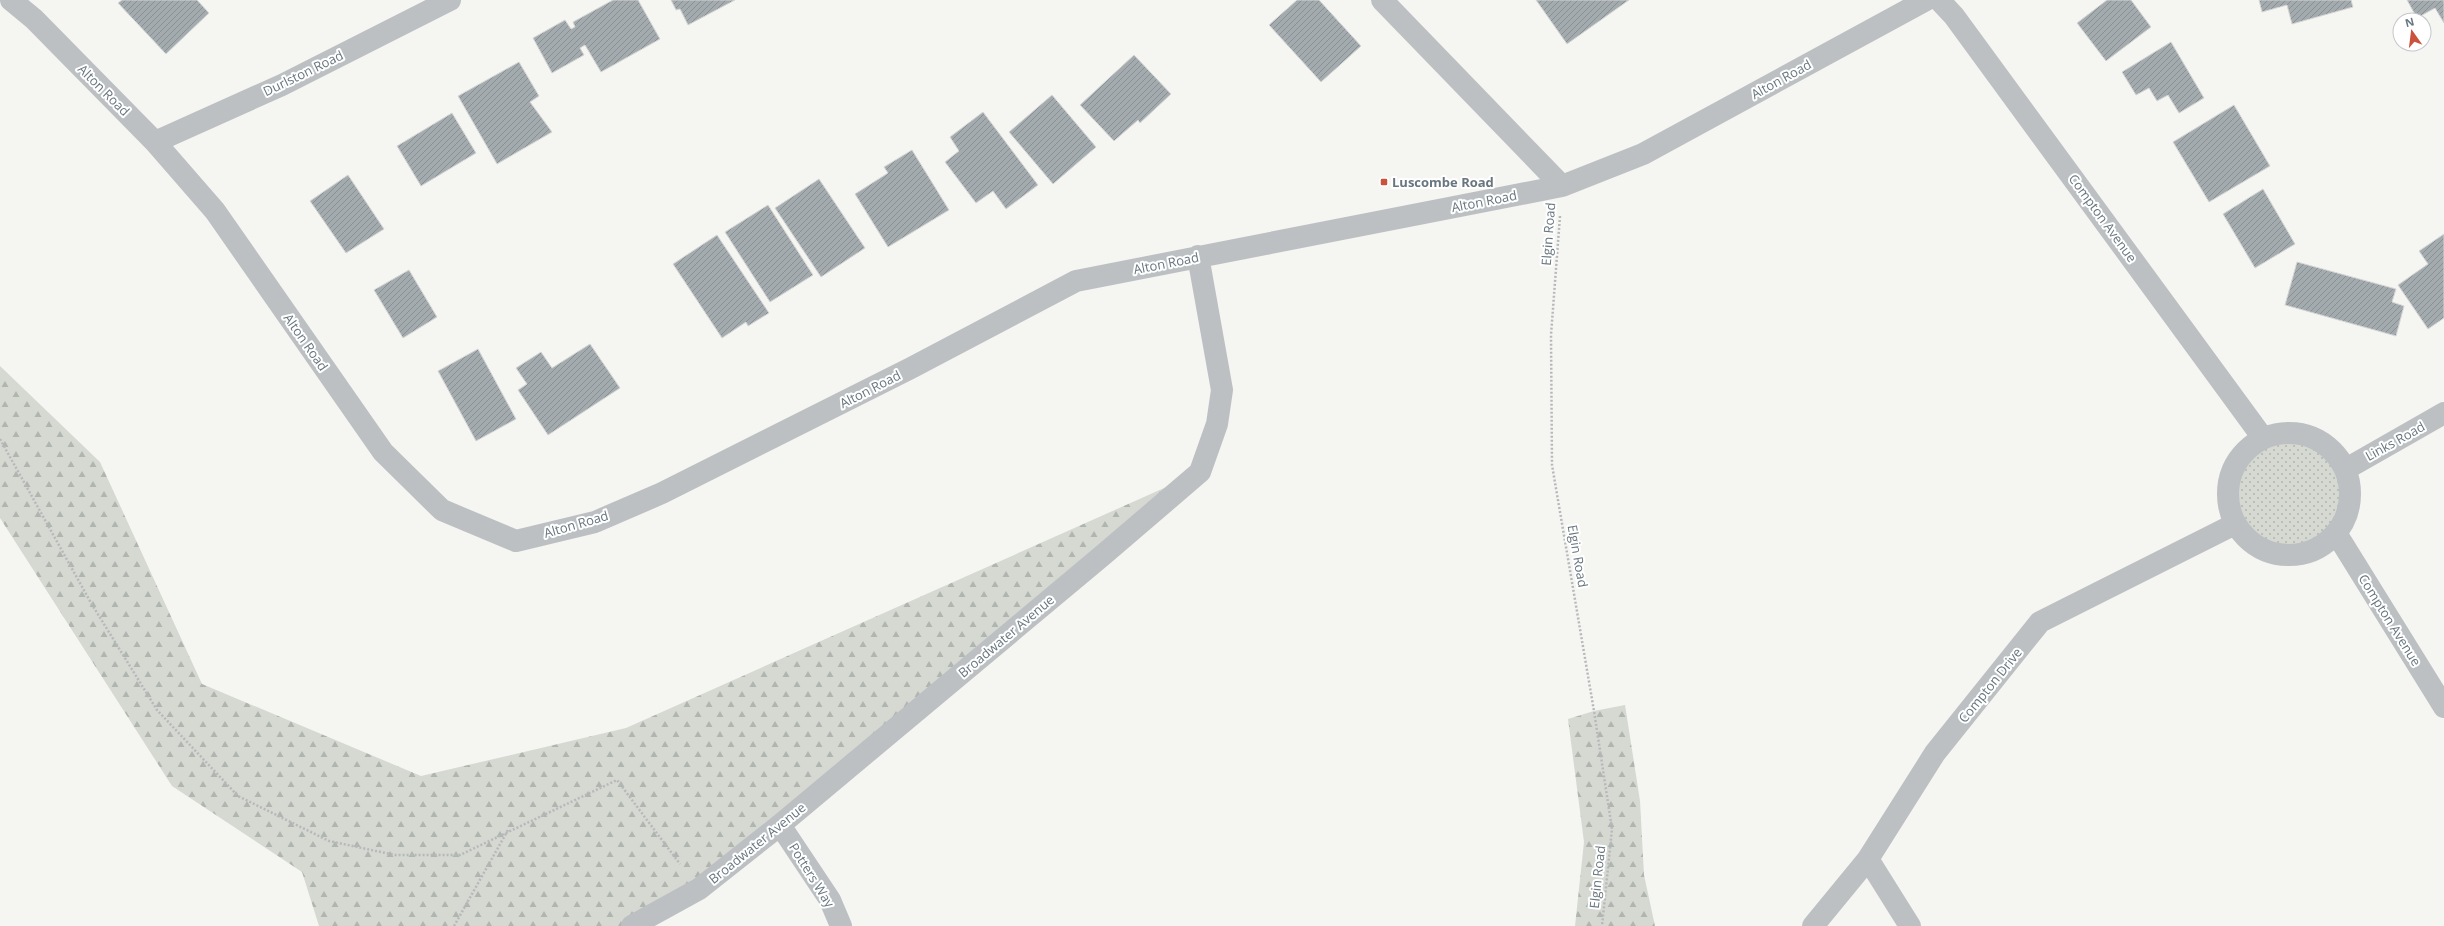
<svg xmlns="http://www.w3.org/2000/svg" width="2444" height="926" viewBox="0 0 2444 926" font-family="'Open Sans',sans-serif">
<defs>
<pattern id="grass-dots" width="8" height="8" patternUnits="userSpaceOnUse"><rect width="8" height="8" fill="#d5d9d2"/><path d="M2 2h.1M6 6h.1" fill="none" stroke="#b1b5b0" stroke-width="1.8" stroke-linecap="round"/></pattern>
<pattern id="forest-firs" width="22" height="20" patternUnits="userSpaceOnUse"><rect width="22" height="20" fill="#d5d9d2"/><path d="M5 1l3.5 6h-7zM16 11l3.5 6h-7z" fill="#b1b5b0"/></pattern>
<pattern id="building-hatch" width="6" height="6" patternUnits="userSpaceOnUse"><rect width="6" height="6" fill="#a3abaf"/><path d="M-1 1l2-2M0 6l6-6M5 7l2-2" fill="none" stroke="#899094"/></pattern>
</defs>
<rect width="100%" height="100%" fill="#f5f5f2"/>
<!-- grass -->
<path fill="url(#grass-dots)" d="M2228 494a61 61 0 1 1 122 0a61 61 0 1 1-122 0Z"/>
<!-- forest -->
<path fill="url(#forest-firs)" d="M0,366L100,462L202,684L421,776L626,728L1200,472L780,825L632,926H319L302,872L172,786L0,518Z
M1625,705L1640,801L1644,875L1655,926H1575L1584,842L1568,719L1594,711Z"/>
<!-- building -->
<path fill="url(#building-hatch)" stroke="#d6d6d5" d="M122,0H197L209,13L166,54L118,3Z
M613,0H638L660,39L601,72L585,45L580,48L584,55L552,73L533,38L565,20L571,29L575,27L573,22Z
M671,0H735L688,25L680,9L676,10Z
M1297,0H1319L1361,46L1321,82L1269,25Z
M1536,0H1629L1567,44Z
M2107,0H2131L2151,27L2106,61L2077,23Z
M2259,0H2351L2353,7L2292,24L2287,5L2262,12Z
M2407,0H2444V23L2435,8L2417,18Z
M2171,42L2204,98L2179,113L2168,95L2157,101L2149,88L2136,95L2122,72Z
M1134,55L1171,94L1140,123L1138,120L1114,141L1080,105Z
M519,62L539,96L530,102L552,132L497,164L458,96Z
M1052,95L1096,147L1053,184L1009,132Z
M2234,105L2270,166L2209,202L2173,142Z
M983,112L1038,185L1006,209L993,191L976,203L945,162L959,151L950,137Z
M452,113L476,153L421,186L397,146Z
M912,150L949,210L888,247L855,194L888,173L884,167Z
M348,175L384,229L346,253L310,201Z
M819,179L865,248L821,277L775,208Z
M2263,189L2295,244L2255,268L2223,214Z
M768,205L813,275L770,302L725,232Z
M2444,234V318L2428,329L2398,285L2428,264L2419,251Z
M717,235L769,313L748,326L746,322L722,338L673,264Z
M2297,262L2396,289L2392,302L2404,306L2396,336L2285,305Z
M409,270L437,317L403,338L374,290Z
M590,344L620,388L548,435L518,390L527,384L516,368L541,352L552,368Z
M478,349L516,419L476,441L438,371Z"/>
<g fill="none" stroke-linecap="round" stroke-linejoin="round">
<!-- path -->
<path stroke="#b6b9bb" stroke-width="2.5" stroke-dasharray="2 2" stroke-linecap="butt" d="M1560,216L1551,335L1552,465L1594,711L1612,829L1602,926
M0,439L91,603L157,710L238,796L329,841L395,855H460L617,780L680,864
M454,926L508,830"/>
<!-- minor -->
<path stroke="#bcc0c3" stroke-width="22" d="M11,0L34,19L155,142L215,211L383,452L442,510L516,541L595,522L662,493L911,368L1076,281L1562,186L1643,154L1926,0
M1382,0L1562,186
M1939,0L1954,16L2263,438
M155,142L282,85L450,0
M2228 494a61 61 0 1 1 122 0a61 61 0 1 1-122 0Z
M2346,469L2444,413
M2336,533L2444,707
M780,825L830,900L841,926
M1868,859L1910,926
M632,926L699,889L780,825L1103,555L1200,472L1217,424L1222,390L1198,256
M1813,926L1868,859L1935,753L2040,622L2235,524"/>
</g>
<!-- markers -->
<rect fill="#cb523c" stroke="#fff" stroke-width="1.5" x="1380" y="178" width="8" height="8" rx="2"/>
<g text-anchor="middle" stroke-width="4" stroke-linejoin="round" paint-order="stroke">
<!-- street labels -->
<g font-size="13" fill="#68767f" stroke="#fff">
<text transform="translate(303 73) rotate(-26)" y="5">Durlston Road</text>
<text transform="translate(1781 79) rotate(-29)" y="5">Alton Road</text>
<text transform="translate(104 90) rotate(45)" y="5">Alton Road</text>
<text transform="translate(1484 201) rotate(-11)" y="5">Alton Road</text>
<text transform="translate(2103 218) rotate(54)" y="5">Compton Avenue</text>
<text transform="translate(1548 234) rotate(-86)" y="5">Elgin Road</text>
<text transform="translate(1166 263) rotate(-11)" y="5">Alton Road</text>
<text transform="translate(306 342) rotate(55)" y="5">Alton Road</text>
<text transform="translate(870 389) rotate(-27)" y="5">Alton Road</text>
<text transform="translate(2395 441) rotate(-29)" y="5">Links Road</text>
<text transform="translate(576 524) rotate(-16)" y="5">Alton Road</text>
<text transform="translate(1578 556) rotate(80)" y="5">Elgin Road</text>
<text transform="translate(2390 620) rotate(58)" y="5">Compton Avenue</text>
<text transform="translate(1006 636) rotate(-40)" y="5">Broadwater Avenue</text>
<text transform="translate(1990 685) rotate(-51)" y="5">Compton Drive</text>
<text transform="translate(757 843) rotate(-39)" y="5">Broadwater Avenue</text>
<text transform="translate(812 875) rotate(58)" y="5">Potters Way</text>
<text transform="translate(1597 877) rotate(-84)" y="5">Elgin Road</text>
</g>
<!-- poi labels -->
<g font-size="13" font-weight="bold" fill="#68767f" stroke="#fff" text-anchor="start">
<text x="1392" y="187">Luscombe Road</text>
</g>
</g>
<!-- north arrow -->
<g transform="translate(2412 32) rotate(346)"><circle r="19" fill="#ffffff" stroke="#c3c8cc"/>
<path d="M0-3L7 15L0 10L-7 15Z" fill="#cb523c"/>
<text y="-6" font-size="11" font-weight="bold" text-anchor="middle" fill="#68767f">N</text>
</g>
</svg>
